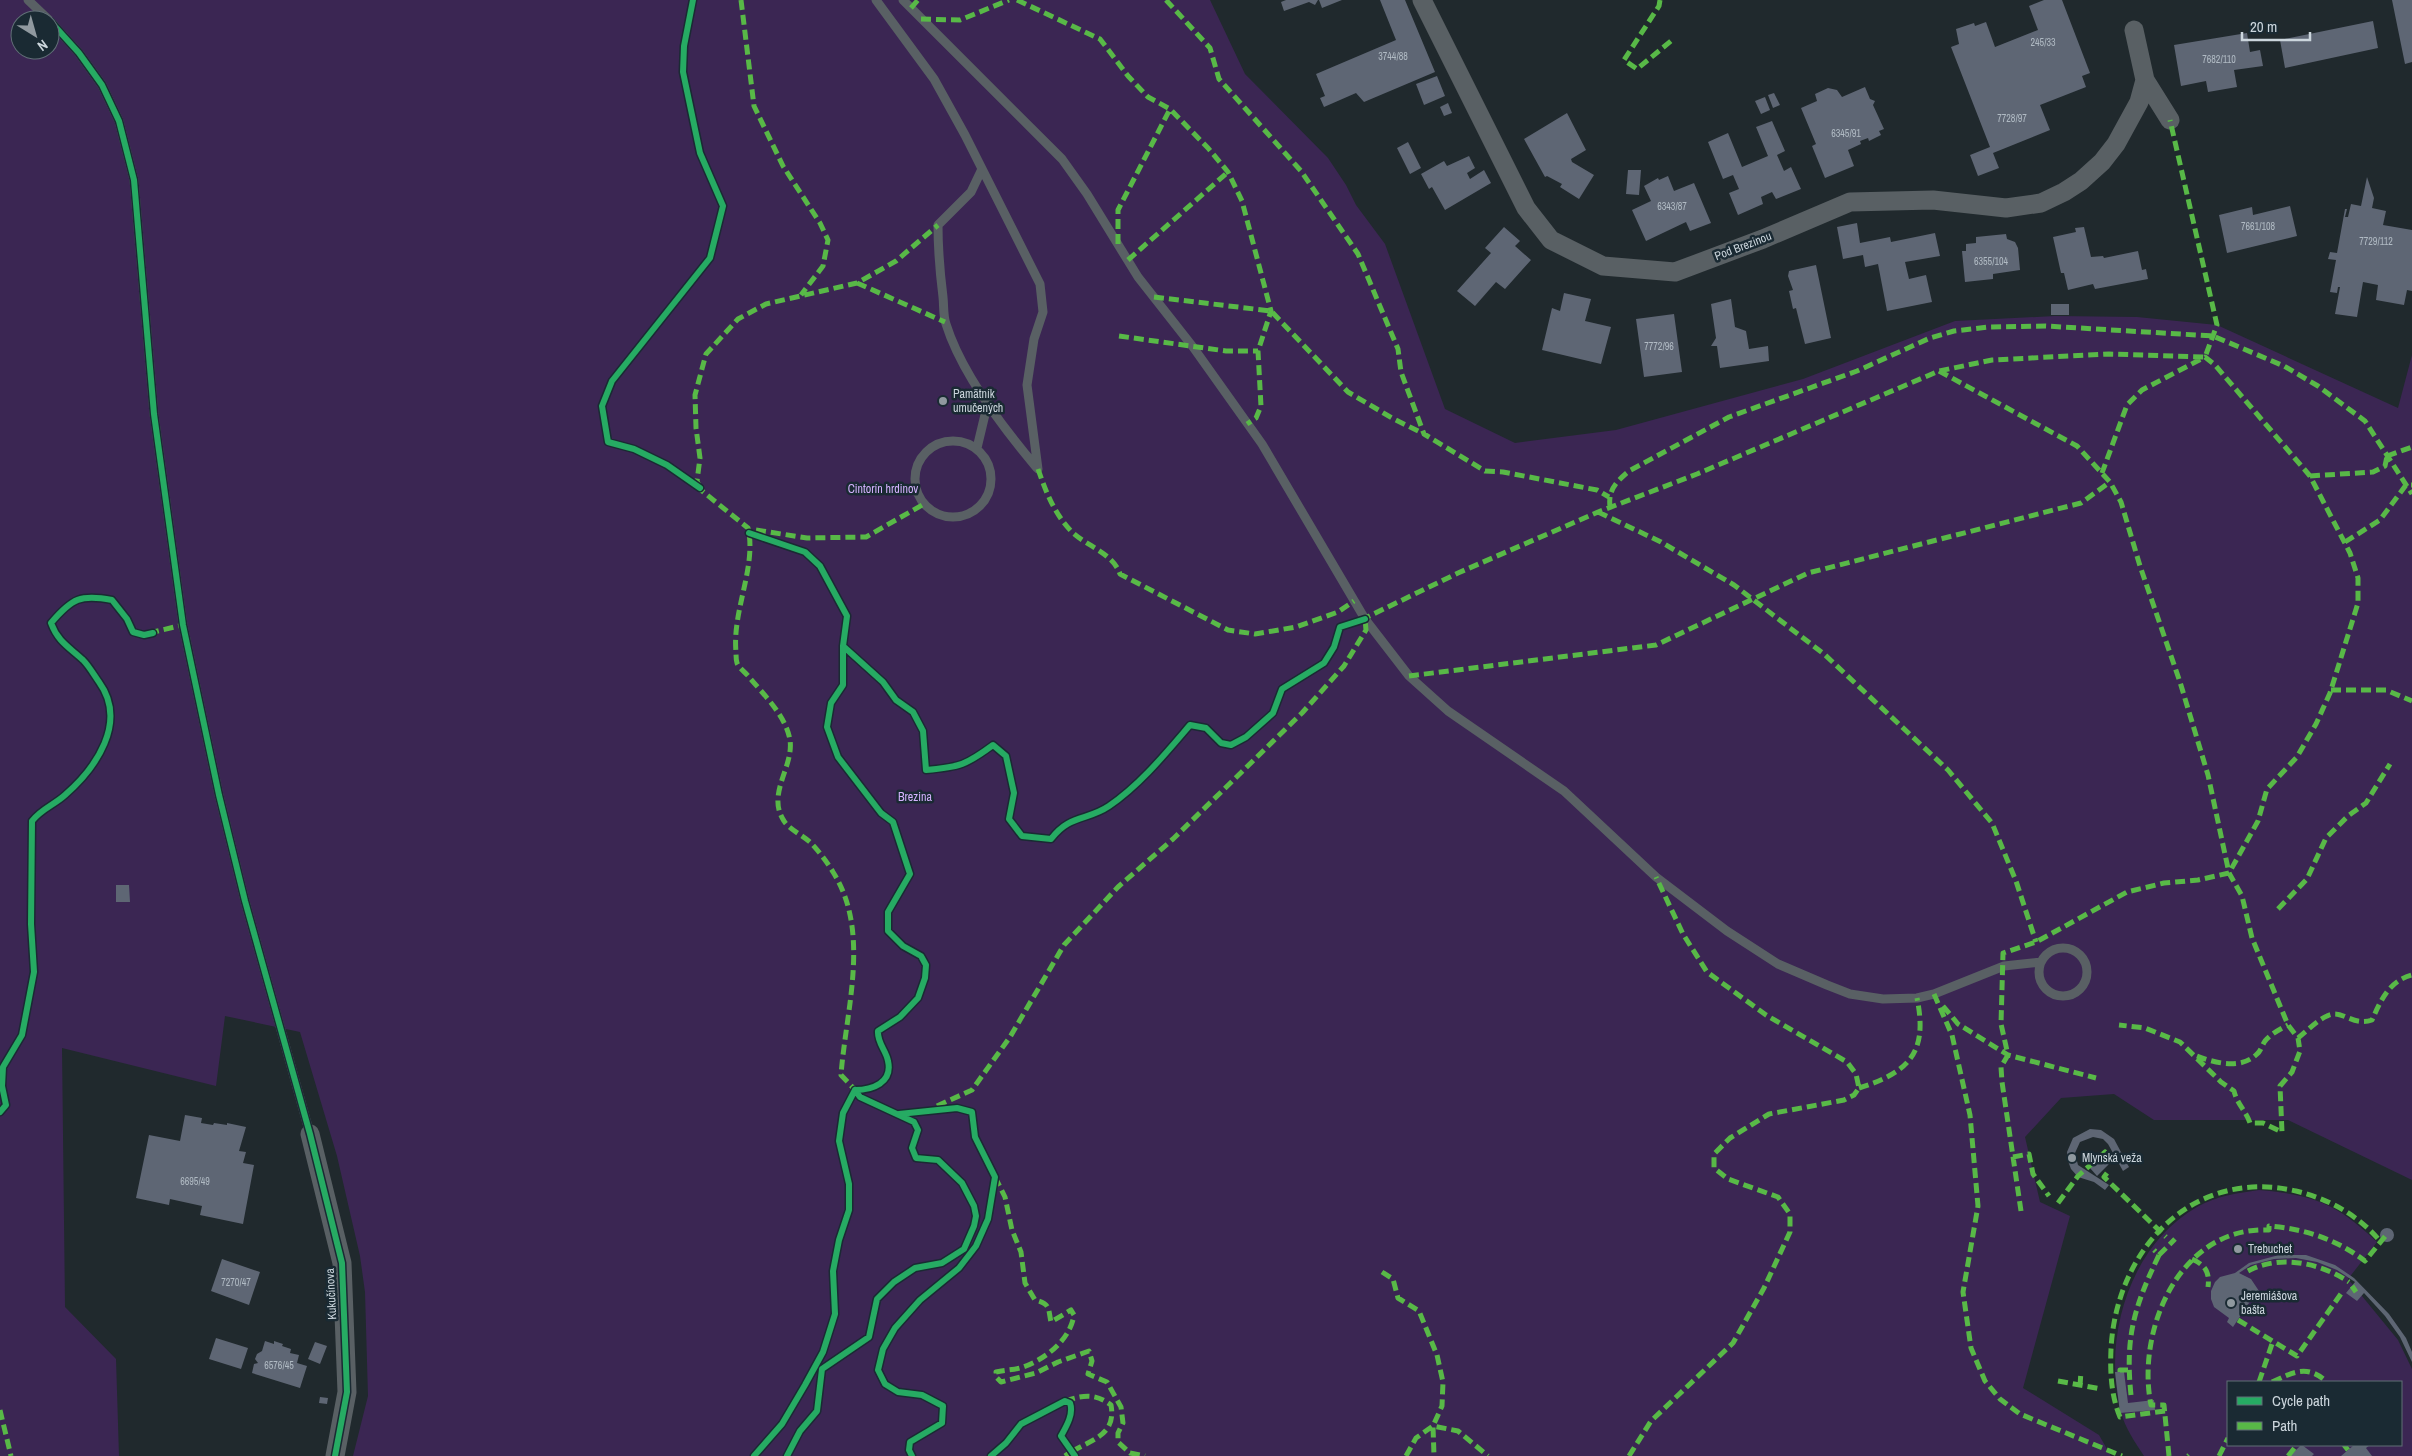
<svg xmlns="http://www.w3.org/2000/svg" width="2412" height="1456" viewBox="0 0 2412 1456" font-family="'Archivo Narrow',sans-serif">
<rect width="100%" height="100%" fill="#20292d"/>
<!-- green -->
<path fill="#3b2653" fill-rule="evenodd" d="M0,0H1210L1245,74L1328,158L1346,185L1356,205L1385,244L1445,409L1515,443L1616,430L1803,379L1955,321L2055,316L2137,317L2217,325L2398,408L2412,355V1180L2288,1120H2154L2114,1094L2061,1098L2025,1137L2040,1202L2070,1216L2023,1388L2099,1435L2111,1456H353L368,1396L365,1292L360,1256L337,1156L300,1032L225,1016L216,1086L62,1048L65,1307L116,1359L119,1456H0ZM20,20H50V50H20Z
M2259,1190C2314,1195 2336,1203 2377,1242L2348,1279L2398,1340L2412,1369V1456H2144C2135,1442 2125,1428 2121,1412C2102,1339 2129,1246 2197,1207C2216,1196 2238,1193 2259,1190ZM2228,1382H2401V1445H2228Z"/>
<!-- building -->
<path fill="#5e6674" d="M1286,0H1318L1315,5L1309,2L1284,11L1281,2Z
M1319,0H1342L1322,8Z
M1380,0H1405L1435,72L1364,102L1356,93L1324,107L1320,98L1325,96L1316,74L1396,40Z
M2044,0H2062L2090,73L2082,76L2086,87L2040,105L2050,130L1993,153L1999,168L1978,176L1970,155L1990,147L1951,47L1959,44L1956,29L1974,23L1975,26L1986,22L1995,47L2038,30L2029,6Z
M2392,0H2412V62L2405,64Z
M2373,21L2378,48L2285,68L2280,40Z
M2247,33L2250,52L2260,50L2263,66L2234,70L2237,87L2208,92L2206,81L2181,86L2174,45Z
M1437,76L1445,96L1424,105L1416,84Z
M1865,87L1870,99L1875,101L1873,105L1884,129L1879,131L1881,135L1869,141L1868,138L1860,141L1861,144L1848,150L1854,166L1825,178L1812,146L1816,144L1801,108L1817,101L1815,94L1828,88L1837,90L1842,97Z
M1774,93L1780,105L1773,108L1768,95Z
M1765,97L1770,110L1761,114L1755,101Z
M1448,103L1452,113L1444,116L1440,107Z
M1567,113L1586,150L1571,159L1572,162L1594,175L1579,199L1560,187L1562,184L1547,176L1545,177L1524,139Z
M1772,121L1785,151L1777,155L1784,171L1791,167L1801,189L1776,199L1772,192L1761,197L1763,204L1738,215L1729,193L1739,189L1733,175L1723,179L1708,142L1728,133L1742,167L1768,156L1756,127Z
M1408,142L1421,168L1410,174L1397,148Z
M1469,156L1475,168L1467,173L1470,179L1484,170L1491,183L1445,210L1432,187L1429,189L1421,174L1444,161L1447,166Z
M1628,170H1641L1639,195L1626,194Z
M1668,176L1674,191L1694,183L1711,223L1690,231L1686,222L1646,241L1632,210L1651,201L1644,186L1658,178L1659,180Z
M2367,177L2374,198L2372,208L2386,211L2383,225L2412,230V291L2407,290L2404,305L2376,300L2378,285L2363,282L2357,317L2335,314L2340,287H2338L2337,293L2330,292L2336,260L2328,259L2330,252L2337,253L2345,209H2347L2345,217H2348L2351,204L2361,206Z
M2290,206L2297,236L2227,253L2219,215L2252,207L2253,215Z
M1857,223L1860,243L1890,237L1891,242L1935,233L1940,256L1905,262L1909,279L1926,275L1932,302L1887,311L1878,264L1865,267L1863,255L1843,259L1837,227Z
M1504,227L1520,241L1515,246L1531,260L1505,289L1496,282L1475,306L1457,291L1491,253L1485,248Z
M2084,227L2091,257L2103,256L2104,258L2138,251L2142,270L2146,269L2148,279L2095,289L2093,284L2068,290L2064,273H2061L2053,237L2076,232L2075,228Z
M2006,234L2007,239L2015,242L2018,248L2020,270L1993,274V279L1965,282L1962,251H1966V244L1976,243V237Z
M1816,265L1831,338L1805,344L1796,308L1793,309L1789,291L1793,290L1788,276L1789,271Z
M1564,293L1591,299L1585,321L1611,327L1601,364L1542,350L1552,308L1560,311Z
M1731,299L1735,327L1746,331L1749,349L1768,346L1769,361L1720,368L1717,346H1711L1716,338L1711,304Z
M2051,304H2069V315H2051Z
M1674,314L1682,372L1644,377L1636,319Z
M116,885H129L130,902H116Z
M185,1115L202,1118L201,1123L213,1125L214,1123L227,1125V1123L246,1127L239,1151L246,1152L243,1163L254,1165L243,1224L200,1215L202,1206L170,1199L169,1205L136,1198L149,1135L180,1141Z
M2090,1129L2101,1130L2114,1139L2129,1167L2123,1171L2108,1144L2103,1139L2093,1137L2080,1142L2075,1153L2078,1165L2109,1185L2105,1190L2094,1182L2078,1177L2071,1169L2068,1161L2067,1152L2073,1138Z
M2103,1156L2110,1163L2097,1176L2090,1168Z
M2380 1235a7 7 0 1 1 14 0a7 7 0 1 1-14 0Z
M2279,1255H2306L2335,1265L2354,1278L2389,1314L2406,1338L2412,1352V1362L2400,1337L2385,1316L2364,1293L2357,1301L2346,1293L2355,1282L2337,1270L2317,1262L2296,1258L2274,1259L2251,1265L2239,1273L2251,1279L2259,1291L2253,1297L2233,1327L2227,1322L2229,1318L2214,1307L2211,1299V1291L2215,1282L2220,1277L2235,1273L2249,1263Z
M222,1259L260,1272L249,1305L211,1291Z
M216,1338L248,1348L241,1369L209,1359Z
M265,1341L274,1344V1341L283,1344L282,1346L291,1349L290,1353L299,1355L297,1363L307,1366L300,1388L252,1373L254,1364L258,1363L255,1359L257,1354L262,1351Z
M315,1342L327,1346L320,1364L308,1359Z
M2115,1372H2124L2128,1403L2154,1400L2155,1410L2120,1413Z
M320,1397L328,1398L327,1404L319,1403Z
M2301,1445H2302L2314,1454L2312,1456H2290Z
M2354,1445H2370L2366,1448L2372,1456H2341Z"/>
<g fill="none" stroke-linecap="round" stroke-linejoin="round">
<!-- service -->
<path stroke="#596064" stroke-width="9" d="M28,0L49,20
M876,0L934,79L965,135L1040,284L1043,312L1034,339L1027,385L1038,469
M903,0L1062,159L1087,194L1138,277L1193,347L1262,444L1365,619L1409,676L1448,711L1564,791L1656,877L1727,931L1778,964L1827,985L1850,994L1883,999L1917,998L1934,994L2004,966L2041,962
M50,21L79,53L102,85L119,121L134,180L154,414L183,625L219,795L245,901L310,1134
M982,169L971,192L938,225C938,250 940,273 943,297C944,306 943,316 946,324C961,372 1004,429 1037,468
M915 479a38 38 0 1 1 76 0a38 38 0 1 1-76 0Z
M977,448L988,402
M2039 972a24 24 0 1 1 48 0a24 24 0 1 1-48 0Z"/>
<!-- minor -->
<path stroke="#596064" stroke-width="19" d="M1422,0L1526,208L1551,240L1603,266L1675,272L1763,239L1850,202L1933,200L2006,208L2041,203L2064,192L2081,181L2102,162L2116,144L2139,102L2145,80
M2134,30L2145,80L2170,120
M310,1134L342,1263L347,1392L335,1456"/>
<!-- quiet -->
<path stroke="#58b947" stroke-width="5" stroke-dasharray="10 5" stroke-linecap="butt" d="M741,0L754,106L783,166L820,223L828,240L823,266L801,295
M1017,0L1100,39L1128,76L1148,97L1170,109L1208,148L1228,172L1242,201L1271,311L1258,351L1261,406L1256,418L1247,424
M1166,0L1210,48L1219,79L1301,171L1358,254L1398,349L1401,372L1424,434L1485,471L1503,472L1597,490L1609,497
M1660,0L1659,6L1624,60L1637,69L1671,41
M911,8L918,0
M921,19L960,20L1009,0
M1118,244V210L1170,109
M1128,260L1228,172
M857,283L945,322
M1154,297L1271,311L1348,392L1392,418L1424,434
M1119,336L1226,351H1258
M1939,371L2077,446L2110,482L2121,502L2140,566L2180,682L2208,775L2229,873L2242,896L2252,938L2288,1025L2298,1038L2300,1051L2292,1072L2280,1086L2282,1132L2263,1123H2250C2246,1111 2237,1104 2234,1091L2221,1082L2180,1042L2145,1028L2119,1025
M2387,456L2412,447
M1038,469C1046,492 1054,513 1071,531C1086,546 1113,553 1120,574L1228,630L1255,634L1296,627L1338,612L1354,601
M2310,476L2373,472L2385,466L2387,456
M696,486L748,528C757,566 732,611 736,652C736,655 736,660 737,663C739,668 746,673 749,677C764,695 786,716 790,740C794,767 766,794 784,821C789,829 802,835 810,842C818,850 827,862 833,872C871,932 846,1009 841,1075L858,1093
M700,488L697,481L700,458L696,428L695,395L706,354L738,319L766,304L857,283L896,261L938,225
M1610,507C1608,490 1616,482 1629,471L1729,417L1857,371L1930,338L1954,331L1989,327L2046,326L2213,336L2284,366L2318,386L2365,421L2412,494
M1598,512L1661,542L1734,585L1824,654L1948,770L1992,823L2016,881L2036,942
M756,530L807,538L866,537L924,504
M2345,542L2380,520L2406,485H2412
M1361,620L1458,573L1598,512L1697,474L1939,371L1992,360L2109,354L2205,357L2217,325L2170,120
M149,633L183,625
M1409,676L1656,645L1808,573L2081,503L2110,482
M2331,690H2386L2412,701
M2278,909L2307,879L2326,838L2348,816L2366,803L2390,764
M1934,994L1952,1035L1970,1115L1978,1206L1963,1292L1971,1348L1985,1381L2000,1399L2020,1414L2122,1456
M1943,1006L1958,1024L2008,1055L2096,1078
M2298,1038C2307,1031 2316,1021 2327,1016C2342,1008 2352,1027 2372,1020C2381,1000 2389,981 2412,975
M2197,1056C2215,1063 2241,1070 2257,1054C2261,1051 2262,1045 2265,1041C2271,1034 2280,1029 2288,1025
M1859,1088C1910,1072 1928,1052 1917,998
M937,1106L972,1090L1010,1037L1064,945L1118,887L1173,839L1302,713L1344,666L1366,630L1365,619
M2013,1157L2029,1154L2033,1174L2049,1196
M2107,1173L2104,1177L2166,1237
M995,1177L1005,1197L1012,1230L1021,1252L1025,1283L1035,1300C1051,1304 1048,1309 1051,1322L1071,1310L1074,1315C1070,1341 1043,1361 1020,1368C1012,1370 1004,1370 996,1372L997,1378L1001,1382L1036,1373L1058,1362L1089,1351L1092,1361L1088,1374L1107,1382L1121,1407L1123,1423L1118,1433V1442L1130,1453L1145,1456
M2058,1203L2078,1176L2105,1152L2110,1158
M2021,1211L2002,1082L2001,1067L2008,1055L2001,1024L2003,953L2036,942L2127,892L2164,883L2198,880L2229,873L2258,821L2267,789L2297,757L2316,724L2330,693L2358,603V578L2350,553L2310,476L2215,365L2205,357L2142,390L2127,405L2102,473
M2159,1255L2175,1239
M2192,1259C2205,1265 2210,1272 2208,1287
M2248,1271C2280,1254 2321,1263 2349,1282
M1382,1272L1393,1279L1398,1298L1419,1311L1437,1355L1443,1382L1442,1406L1433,1426L1434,1456
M2352,1286L2356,1292
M2238,1320L2297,1356L2343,1291
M2120,1372V1370H2129
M2058,1381L2101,1389
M2259,1382L2273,1341
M2272,1382C2294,1372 2307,1364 2327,1382
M2080,1386L2081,1371
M2131,1395C2125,1337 2134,1307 2159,1255L2154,1250
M1065,1401C1083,1395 1095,1393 1111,1405C1117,1438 1087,1440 1065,1456
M0,1410L11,1456
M2165,1411L2120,1417C2111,1395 2110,1372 2111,1349C2116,1250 2192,1167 2296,1191C2329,1199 2358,1215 2380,1241
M2344,1445L2348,1450
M1406,1456L1416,1438L1433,1426L1458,1431L1488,1456
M1629,1456L1651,1421L1733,1343L1764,1288L1790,1232V1214L1778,1197L1728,1179L1714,1168V1154L1730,1138L1769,1114L1844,1100L1854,1095L1859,1088L1856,1074L1847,1062L1766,1015L1707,972L1683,934L1656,877
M2169,1456L2164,1405H2151C2136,1331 2179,1226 2269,1230V1226C2305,1229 2336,1239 2365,1261L2387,1234
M2188,1456L2189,1455
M2219,1456L2228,1438
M2288,1456L2297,1445"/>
<!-- cycleway casing -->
<g stroke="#1a2a33" stroke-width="9">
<path id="cycleway" d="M693,0L684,46L683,72L700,153L723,206L710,258L612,381L602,406L608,442L634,449L667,465L700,488
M50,21L79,53L102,85L119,121L134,180L154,414L183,625L219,795L245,901L310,1134L342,1263L347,1392L335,1456
M749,533L805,552L820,566L847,616L843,646L883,682L896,700L913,712L923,731L926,770C960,767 966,765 993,745L1006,756L1014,793L1009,819L1022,836L1051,839C1070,814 1087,821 1109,806C1140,785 1166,753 1190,725L1206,728L1221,743L1231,745L1246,737L1273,713L1282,689L1324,663L1334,647L1340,627L1365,619
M843,646V685L831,703L827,727L838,757L881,813L893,822L910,874L888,912V931L903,946L921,956L926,965L925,978L918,998L900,1017L878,1031C877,1043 886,1050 888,1061C893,1083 872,1090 855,1090
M0,1112L6,1105L2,1086L3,1067L22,1035L34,972L31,924L32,821C41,809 54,805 65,795C96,768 128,722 99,682C94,675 89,666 83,660C69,647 58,642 51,623C72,598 81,594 112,600L127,619L133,632L144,635L153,633
M899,1114L957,1108L972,1112L975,1137L995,1177L988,1219L976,1246L959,1268L920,1300L895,1328L883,1349L878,1370L885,1384L898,1392L922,1395L943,1406L942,1423L910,1442L909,1450L912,1456
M754,1456L782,1424L805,1385L823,1352L835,1314L833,1271L839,1240L849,1210V1184L839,1141L843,1113L855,1090
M787,1456L800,1431L817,1411L822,1369L869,1337L877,1299L894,1282L915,1268L942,1263L964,1249L974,1226L976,1216L974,1206L962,1183L938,1160L916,1158L912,1148L918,1130L914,1122L860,1097L855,1090
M991,1456L1006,1443L1021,1424L1065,1401L1070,1403C1074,1414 1066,1427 1061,1436L1075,1456"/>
</g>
<!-- cycleway -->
<use href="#cycleway" stroke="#26ab63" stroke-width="6"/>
</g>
<!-- markers -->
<g fill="#90999f" stroke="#1a2a33" stroke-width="2">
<circle cx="943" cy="401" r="5"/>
<circle cx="2072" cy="1158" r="5"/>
<circle cx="2238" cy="1249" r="5"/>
<circle cx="2231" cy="1303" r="5"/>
</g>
<g text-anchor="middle" stroke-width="5" stroke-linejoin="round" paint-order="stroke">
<!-- number labels -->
<g font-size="10" fill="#b0bac3">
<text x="2043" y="46">245/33</text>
<text x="1393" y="60">3744/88</text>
<text x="2219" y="63">7682/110</text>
<text x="2012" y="122">7728/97</text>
<text x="1846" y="137">6345/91</text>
<text x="1672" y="210">6343/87</text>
<text x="2258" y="230">7661/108</text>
<text x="2376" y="245">7729/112</text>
<text x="1991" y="265">6355/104</text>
<text x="1659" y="350">7772/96</text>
<text x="195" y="1185">6695/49</text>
<text x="236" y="1286">7270/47</text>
<text x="279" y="1369">6576/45</text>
</g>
<!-- street labels -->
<g font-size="12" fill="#ccd6dd" stroke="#1a2a33">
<text transform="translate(1743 246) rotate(-21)" y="4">Pod Brezinou</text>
<text transform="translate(331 1294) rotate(-93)" y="4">Kukučínova</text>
</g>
<!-- poi labels -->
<g font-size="12" fill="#ccd6dd" stroke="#1a2a33" text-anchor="start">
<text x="953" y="398">Pamätník<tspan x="953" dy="14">umučených</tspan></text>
<text x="2082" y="1162">Mlynská veža</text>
<text x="2248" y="1253">Trebuchet</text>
<text x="2241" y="1300">Jeremiášova<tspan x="2241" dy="14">bašta</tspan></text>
</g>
<!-- park labels -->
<g font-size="12" fill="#d4b2fe" stroke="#1a2a33">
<text x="883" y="493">Cintorín hrdinov</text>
<text x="915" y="801">Brezina</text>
</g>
</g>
<!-- legend -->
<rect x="2227" y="1381" width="175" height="65" fill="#1a2a33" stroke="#616f77"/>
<rect x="2237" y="1397" width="25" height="8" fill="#26ab63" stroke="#616f77"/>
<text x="2272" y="1406" font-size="15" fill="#ccd6dd">Cycle path</text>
<rect x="2237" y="1422" width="25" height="8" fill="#58b947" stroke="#616f77"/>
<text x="2272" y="1431" font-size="15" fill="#ccd6dd">Path</text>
<!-- north arrow -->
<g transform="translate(35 35) rotate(143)"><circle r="24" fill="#1a2a33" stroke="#616f77"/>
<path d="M0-4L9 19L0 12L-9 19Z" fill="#90999f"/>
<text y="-8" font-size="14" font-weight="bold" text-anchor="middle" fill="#ccd6dd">N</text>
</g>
<!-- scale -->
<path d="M2242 32v8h68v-8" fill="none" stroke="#ccd6dd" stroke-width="2.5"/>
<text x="2250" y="32" font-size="15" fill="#ccd6dd" stroke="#1a2a33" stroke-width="4" paint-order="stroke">20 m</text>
</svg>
